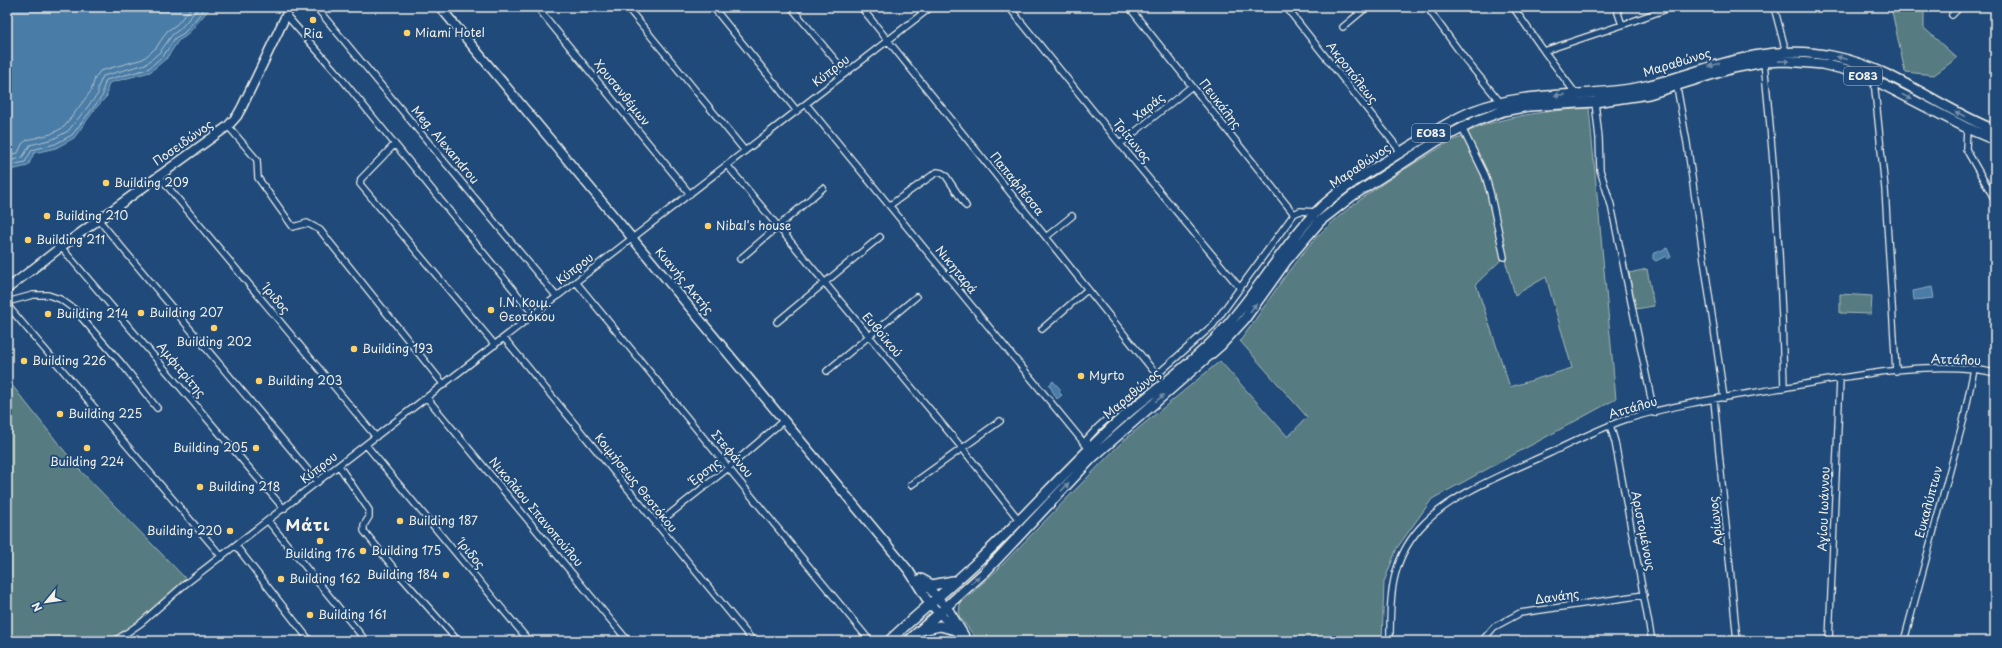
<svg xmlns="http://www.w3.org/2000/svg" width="2002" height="648" viewBox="0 0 2002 648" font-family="'Playpen Sans',sans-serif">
<rect width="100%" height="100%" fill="#1f4a7a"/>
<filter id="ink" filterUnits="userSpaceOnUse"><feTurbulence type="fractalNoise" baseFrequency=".025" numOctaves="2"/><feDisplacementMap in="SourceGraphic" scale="8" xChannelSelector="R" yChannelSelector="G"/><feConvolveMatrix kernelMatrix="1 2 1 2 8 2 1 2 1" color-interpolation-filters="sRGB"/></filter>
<g filter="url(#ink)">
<!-- green -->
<path fill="#577c81" stroke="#a6b6b4" d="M1891,7H1924V28L1957,58L1934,75L1905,72Z
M1589,108L1616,399L1432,499L1397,548L1384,582L1382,641H978L959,616L960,604L997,570L1123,441L1220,361L1288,437L1307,417L1240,341C1267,305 1294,257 1327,227C1364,193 1411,165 1453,140L1463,137L1466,139L1484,176L1503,258L1476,284L1510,387L1572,368L1546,277L1515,295L1505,260L1507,258L1492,192L1467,132C1506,115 1546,111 1589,108Z
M1647,269L1654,306L1636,309L1629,273Z
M1840,294L1872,296L1871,314L1840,313Z
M7,379L78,468L189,582L113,641H7Z"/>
<!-- water -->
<path fill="#497ba6" stroke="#8daac0" d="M7,7H211L186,36L178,41L167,58L150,72L109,83L107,90V96L96,108L74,138L56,148L34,153L28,166L11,170L7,169Z
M1667,248L1671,257L1667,259L1666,256L1656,261L1653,259V254Z
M1932,287L1934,298L1914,300L1913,291Z
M1053,381L1061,390L1059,392L1062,395L1057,399L1049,385Z"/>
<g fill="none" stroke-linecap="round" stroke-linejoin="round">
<!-- shore -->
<path stroke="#b0c2ce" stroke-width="1" d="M7,155L18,153L22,144L27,140L51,134L64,127L91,91L95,78L100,71L143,59L156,48L167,31L176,25L192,7
M7,161L22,158L30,145L53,139L68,131L98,94V87L103,76L146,64L160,52L172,35L180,29L199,7
M7,166L25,162L32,150L55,144L72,135L103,95V89L106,80L148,69L164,55L175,38L184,33L206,7"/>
<!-- street casing -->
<g stroke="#f4f1e8" stroke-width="8">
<path id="street" d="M316,7L557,297
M537,7L690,194
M627,7L745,151
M713,7L797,111
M791,7L846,73
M861,7L1156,374
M1009,7L1120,144L1240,288
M1129,7L1294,214
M1286,7L1401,152
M1354,7L1359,13
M1427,7L1465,59L1501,103
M1513,7L1544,51L1576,94
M1616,7L1622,25
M1774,7L1786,52
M286,15L342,79L534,315
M1952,15L1960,7
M1343,27L1367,7
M1544,51L1622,25L1672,7
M1764,62C1775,170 1782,279 1784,388
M1874,80L1885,189L1896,371
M1677,87L1687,143L1724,398
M1595,102L1599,138L1600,170L1611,205L1654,413
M806,104L1089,449
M228,126L257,160L258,178L293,227L307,223L320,230L444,385
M1462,128L1485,175L1490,192L1504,257
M1967,128L1966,149L1995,200
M395,144L361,179L360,184L495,345
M1120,144L1192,86
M727,165L962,448L1019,520
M158,175L376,437
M890,205L937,172L942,173L946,176L966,206
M98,219L318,482
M1046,237L1072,216
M61,247L284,509
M740,259L823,188
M576,282L870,641
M7,302L33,295H48L60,299L74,309L122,364L157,408
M7,305L222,557
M777,322L880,237
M1042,329L1088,289
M504,338L753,641
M827,371L916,297
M427,398L628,641
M1714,400L1737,641
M1610,425L1615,442L1652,641
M366,445L529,641
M1088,449L1087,439L1098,427L1213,325L1294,214L1300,211L1317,212
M339,466L369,510V517L364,525V531L397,572L458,641
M911,485L1000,421
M268,521L366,641
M656,525L728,468L784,420
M236,546L310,641
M115,641L141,623L184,585L931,7
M1390,641C1390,597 1390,562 1420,528C1450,494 1509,472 1550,453C1575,441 1600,428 1627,419C1679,403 1734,396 1788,387C1847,377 1937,358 1995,373
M1482,641L1494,627L1520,613L1644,595
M1829,641L1840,379
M1904,641L1964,418L1974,369"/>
</g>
<!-- secondary casing -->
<g stroke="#f4f1e8" stroke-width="11">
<path id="secondary" d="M440,7L909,571L929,603L967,641
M7,289L61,247L228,126L237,116L242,107L290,7
M923,581L950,612L964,635"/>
</g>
<!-- primary casing -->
<g stroke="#f4f1e8" stroke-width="12">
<path id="primary" d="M921,579L932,585L953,581
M921,630L940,626L955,630
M889,641C918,613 950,588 979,560C1025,517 1066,470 1112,427C1145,396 1183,372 1215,339C1249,304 1274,260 1306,223C1333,191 1374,169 1409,147C1430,135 1450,120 1473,111C1529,89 1589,99 1646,86C1714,69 1763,41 1836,57C1894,69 1941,109 1995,130
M908,641L986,571L1093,457L1221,345L1244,320L1287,260L1320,221L1352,196L1437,141L1476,121L1503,111L1529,106L1595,102L1649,94L1733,68L1764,62L1787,61L1822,64L1852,71L1874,80L1967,128L1995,140"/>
</g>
<!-- street -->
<use href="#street" stroke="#1f4a7a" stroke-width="5.5"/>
<!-- secondary -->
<use href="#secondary" stroke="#1f4a7a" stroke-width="8"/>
<!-- primary -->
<use href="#primary" stroke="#1f4a7a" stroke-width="9"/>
</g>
<!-- one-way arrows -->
<defs><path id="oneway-solid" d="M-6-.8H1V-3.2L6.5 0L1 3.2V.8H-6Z"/></defs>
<g fill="#748da6">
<use href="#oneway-solid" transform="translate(1842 58) rotate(-165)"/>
<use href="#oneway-solid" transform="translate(1784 61) rotate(-1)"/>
<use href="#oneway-solid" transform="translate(1714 65) rotate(163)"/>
<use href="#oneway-solid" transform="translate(1560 95) rotate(176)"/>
<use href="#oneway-solid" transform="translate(1907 97) rotate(27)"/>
<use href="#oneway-solid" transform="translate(1960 114) rotate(-153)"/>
<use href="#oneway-solid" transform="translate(1253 308) rotate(-54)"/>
<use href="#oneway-solid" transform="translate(1160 398) rotate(-39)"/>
<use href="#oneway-solid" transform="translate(1065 487) rotate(-47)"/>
<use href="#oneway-solid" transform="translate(975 580) rotate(-40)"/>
</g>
</g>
<!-- markers -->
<g fill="#ffd166" stroke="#1f4a7a" stroke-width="1.5">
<circle cx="313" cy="20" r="4"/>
<circle cx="407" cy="33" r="4"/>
<circle cx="106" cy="183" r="4"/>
<circle cx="47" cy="216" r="4"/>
<circle cx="708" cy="226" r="4"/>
<circle cx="28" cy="240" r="4"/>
<circle cx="491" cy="310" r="4"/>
<circle cx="141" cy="313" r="4"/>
<circle cx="48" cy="314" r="4"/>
<circle cx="214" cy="328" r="4"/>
<circle cx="354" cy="349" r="4"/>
<circle cx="24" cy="361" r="4"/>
<circle cx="1081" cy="376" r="4"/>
<circle cx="259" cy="381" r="4"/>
<circle cx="60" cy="414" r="4"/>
<circle cx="87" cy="448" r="4"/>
<circle cx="256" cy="448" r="4"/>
<circle cx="200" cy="487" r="4"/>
<circle cx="400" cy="521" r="4"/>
<circle cx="230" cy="531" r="4"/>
<circle cx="320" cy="541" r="4"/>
<circle cx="363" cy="551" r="4"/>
<circle cx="446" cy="575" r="4"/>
<circle cx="281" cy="579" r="4"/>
<circle cx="310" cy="615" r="4"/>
</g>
<g text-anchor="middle" stroke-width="4" stroke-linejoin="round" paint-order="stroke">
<!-- shield labels -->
<g fill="#1f4a7a" stroke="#b4bfc7" stroke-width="1">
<rect x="1844" y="67" width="38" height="18" rx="3"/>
<rect x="1412" y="124" width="38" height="18" rx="3"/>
</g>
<g font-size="11" font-weight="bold" fill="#f4f1e8">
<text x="1863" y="80">ΕΟ83</text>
<text x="1431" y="137">ΕΟ83</text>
</g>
<!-- poi labels -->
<g font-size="12" fill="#f4f1e8" stroke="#1f4a7a" text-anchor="start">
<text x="415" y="37">Miami Hotel</text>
<text x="313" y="38" text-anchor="middle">Ria</text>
<text x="114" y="187">Building 209</text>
<text x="55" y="220">Building 210</text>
<text x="716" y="230">Nibal's house</text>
<text x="36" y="244">Building 211</text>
<text x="499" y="307">Ι.Ν. Κοιμ.<tspan x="499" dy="14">Θεοτόκου</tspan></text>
<text x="149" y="317">Building 207</text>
<text x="56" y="318">Building 214</text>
<text x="214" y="346" text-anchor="middle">Building 202</text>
<text x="362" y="353">Building 193</text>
<text x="32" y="365">Building 226</text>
<text x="1089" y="380">Myrto</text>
<text x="267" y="385">Building 203</text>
<text x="68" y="418">Building 225</text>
<text x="248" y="452" text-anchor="end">Building 205</text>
<text x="87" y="466" text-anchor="middle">Building 224</text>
<text x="208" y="491">Building 218</text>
<text x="408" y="525">Building 187</text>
<text x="222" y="535" text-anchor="end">Building 220</text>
<text x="371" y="555">Building 175</text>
<text x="320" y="558" text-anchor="middle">Building 176</text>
<text x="438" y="579" text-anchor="end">Building 184</text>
<text x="289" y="583">Building 162</text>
<text x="318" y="619">Building 161</text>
</g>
<!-- street labels -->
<g font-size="12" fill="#f4f1e8" stroke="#1f4a7a">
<text transform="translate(1677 63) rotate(-17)" y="4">Μαραθώνος</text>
<text transform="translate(831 71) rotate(-38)" y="4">Κύπρου</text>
<text transform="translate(1352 73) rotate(52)" y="4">Ακροπόλεως</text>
<text transform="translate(622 93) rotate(51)" y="4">Χρυσανθέμων</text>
<text transform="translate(1220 104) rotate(52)" y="4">Πευκάλης</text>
<text transform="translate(1149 107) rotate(-39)" y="4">Χαράς</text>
<text transform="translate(1132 141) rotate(51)" y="4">Τρίτωνος</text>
<text transform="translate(183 143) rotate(-35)" y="4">Ποσειδώνος</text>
<text transform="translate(445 145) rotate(50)" y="4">Meg. Alexandrou</text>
<text transform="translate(1360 166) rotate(-34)" y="4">Μαραθώνος</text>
<text transform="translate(1017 184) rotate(51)" y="4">Παπαφλέσσα</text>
<text transform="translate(575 269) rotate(-38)" y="4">Κύπρου</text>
<text transform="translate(956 270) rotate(51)" y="4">Νικηταρά</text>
<text transform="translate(684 281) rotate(50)" y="4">Κυανής Ακτής</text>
<text transform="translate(276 299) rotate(50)" y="4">Ίριδος</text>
<text transform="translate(882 335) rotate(50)" y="4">Ευβοϊκού</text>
<text transform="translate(1956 360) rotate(2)" y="4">Αττάλου</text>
<text transform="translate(181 370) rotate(50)" y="4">Αμφιτρίτης</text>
<text transform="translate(1132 394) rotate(-40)" y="4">Μαραθώνος</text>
<text transform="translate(1633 408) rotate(-16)" y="4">Αττάλου</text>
<text transform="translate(732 454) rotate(50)" y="4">Στεφάνου</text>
<text transform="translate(319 468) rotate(-38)" y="4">Κύπρου</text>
<text transform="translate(705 472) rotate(-38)" y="4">Έρσης</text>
<text transform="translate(636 483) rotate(51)" y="4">Κοιμήσεως Θεοτόκου</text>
<text transform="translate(1929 502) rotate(-75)" y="4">Ευκαλύπτων</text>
<text transform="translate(1824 509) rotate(-88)" y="4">Αγίου Ιωάννου</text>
<text transform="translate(536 512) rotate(50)" y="4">Νικολάου Σπανοπούλου</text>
<text transform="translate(1716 521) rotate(-96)" y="4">Αρίωνος</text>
<text transform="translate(1643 531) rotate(79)" y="4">Αριστομένους</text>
<text transform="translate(471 554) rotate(50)" y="4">Ίριδος</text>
<text transform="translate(1557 597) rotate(-8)" y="4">Δανάης</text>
</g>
<!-- district labels -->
<g font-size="16" font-weight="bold" letter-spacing="1" fill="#f4f1e8" stroke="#1f4a7a">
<text x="308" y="531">Μάτι</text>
</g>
</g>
<!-- margin -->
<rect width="2002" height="648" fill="none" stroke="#1f4a7a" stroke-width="24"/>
<rect x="12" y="12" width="1978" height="624" fill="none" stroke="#f4f1e8" stroke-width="1.5" filter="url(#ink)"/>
<!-- north arrow -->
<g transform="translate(46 602) rotate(241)" stroke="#1f4a7a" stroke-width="3" paint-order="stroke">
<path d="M0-3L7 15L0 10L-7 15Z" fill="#f4f1e8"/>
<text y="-6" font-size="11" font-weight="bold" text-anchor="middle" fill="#f4f1e8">N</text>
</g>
</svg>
